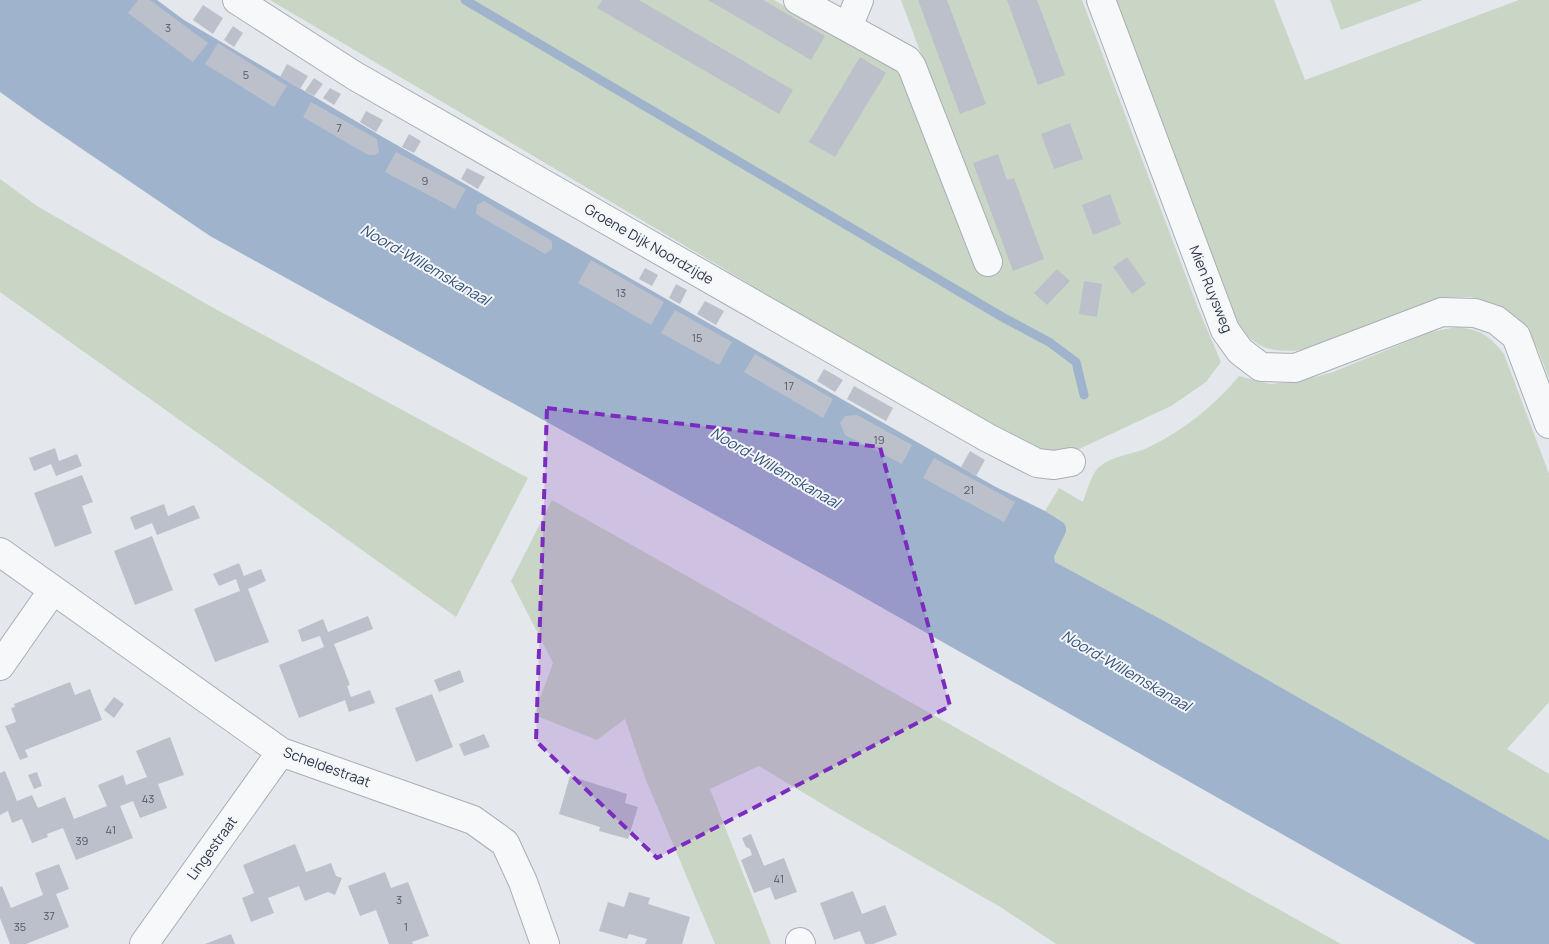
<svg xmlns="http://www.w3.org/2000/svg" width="1549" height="944" viewBox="0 0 1549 944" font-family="Manrope,sans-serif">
<rect width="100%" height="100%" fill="#e4e7ec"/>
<!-- green -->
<path fill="#c9d6c5" d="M270,0H774L898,71L977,271L999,264L901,0H1082L1198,308L1221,362L1206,382L1171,406L1079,449L1061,454L1040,451L807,318Z
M1114,0H1274L1305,80L1519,0H1549V378L1538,350L1522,322L1498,305L1471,297H1447L1422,304L1302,350C1270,353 1259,349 1237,326Z
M1330,0H1423L1341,30Z
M0,179L37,206L210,306L528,478L456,617L0,292Z
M1457,327C1481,330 1489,335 1504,354L1549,474V702L1507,749L1549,774V840L1166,622L1055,562L1053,559L1066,532L1064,523L1045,511L1059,488L1083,502C1086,493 1092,473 1099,467C1113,455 1133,455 1149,447C1183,431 1215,405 1239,376L1270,384L1300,381L1333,372L1431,332Z
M552,500L1233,884L1341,944H1056L1002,908L839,814L759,766L710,789L771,944H715L646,780L625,719L597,740L534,715L553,663L511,581Z"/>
<!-- water -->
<path fill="#9fb4cc" d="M0,0H157L184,20L381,136L994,486L1045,511L1064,523L1066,527V532L1054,557L1055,562L1166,622L1549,840V944H1476L849,589L210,236L35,117L0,92Z"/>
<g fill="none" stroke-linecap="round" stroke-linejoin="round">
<!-- stream -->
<path stroke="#9fb4cc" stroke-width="9" d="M465,0L1004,318L1049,342L1076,362L1084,395"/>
</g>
<!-- building -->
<path fill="#bbc0ca" d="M138,0H150L208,43L193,62L128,13Z
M602,0H639L793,90L779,114L597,8Z
M708,0H763L825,36L811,60Z
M918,0H947L986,104L960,114Z
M1007,0H1037L1065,75L1038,85Z
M203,5L223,18L213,34L193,20Z
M233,26L243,33L234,47L224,40Z
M218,43L287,86L274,107L205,64Z
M860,57L886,73L835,157L809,142Z
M287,64L308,76L300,89L280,77Z
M314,78L323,84L314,96L305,91Z
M330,88L341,94L334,105L323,98Z
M311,102L377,139L379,152L375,155H368L303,117Z
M366,111L383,120L376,132L360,122Z
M1070,123L1083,159L1054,169L1041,134Z
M409,134L421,141L414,153L402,147Z
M396,152L466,189L455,209L385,172Z
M998,154L1007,180L1014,178L1044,259L1013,271L973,163Z
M467,168L485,177L478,189L461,179Z
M1110,194L1121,224L1093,235L1082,205Z
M484,201L552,241V249L545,254L476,214L477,205Z
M1127,257L1146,284L1132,294L1113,267Z
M591,260L664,302L651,325L578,283Z
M645,268L658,275L652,286L639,279Z
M1057,269L1070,281L1047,305L1034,293Z
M1084,281L1102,284L1097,317L1079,314Z
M676,284L687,290L680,304L669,298Z
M705,301L724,311L716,325L697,314Z
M675,310L732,342L719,365L661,333Z
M755,354L833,399L823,418L744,372Z
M824,369L843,380L835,392L817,381Z
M854,386L893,408L886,421L847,399Z
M857,415L912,445L902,464L845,435L840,423L845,416Z
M55,448L59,461L77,454L82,466L56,476L51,464L34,471L29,458Z
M970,451L985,460L976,476L961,467Z
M934,458L1015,502L1004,522L923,478Z
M82,475L93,502L82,506L92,533L55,547L34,493Z
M164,504L168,516L194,505L200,518L157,535L152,523L135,530L130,517Z
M152,536L173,590L135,605L114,551Z
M239,563L244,576L261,569L266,581L248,589L269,642L215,662L194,609L240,591L236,579L219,586L213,574Z
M368,616L373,629L334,644L350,685L347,686L351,697L370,690L375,703L349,712L345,700L299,718L279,665L324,647L320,636L302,642L298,630L323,619L328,632Z
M460,670L464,682L439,692L434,680Z
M70,682L75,695L90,689L102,720L25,750L28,757L20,760L5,726L16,722L11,708L15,707L14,704Z
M432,694L453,747L416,762L395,708Z
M114,697L124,704L114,718L104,710Z
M484,734L490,747L464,756L459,744Z
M170,737L184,775L158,784L167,808L140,818L133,801L120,806L133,838L76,860L63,828L47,834L48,837L32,843L22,819L12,823L8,811L0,815V773L5,771L17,801L32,795L38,808L65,797L74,819L107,806L98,785L123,775L126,785L147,777L136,751Z
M37,772L42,786L34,789L28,775Z
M570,776L627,794L625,803L638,807L628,839L599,831L600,827L559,814Z
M751,834L764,866L784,858L797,892L775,900L770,887L754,893L741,860L752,855L750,849L746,847L742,838Z
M295,844L306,872L331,863L336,876L342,878L335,895L328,892L305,901L299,886L268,898L274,913L251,922L242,898L254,893L243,865Z
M59,864L69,889L56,894L69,927L26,944H10L0,918V887L2,886L11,908L43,895L35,873Z
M385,872L391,888L408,882L429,936L412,942L413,944H389L376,910L360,916L348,886Z
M853,891L862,914L885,905L897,935L873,944H865L860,931L834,940L820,903Z
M629,892L650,898L648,904L690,917L682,944H645L647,939L629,934L627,939L599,931L608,902L624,907Z
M231,934L235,944H205Z"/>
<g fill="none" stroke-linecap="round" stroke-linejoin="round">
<!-- street casing -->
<g stroke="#a9aeb7" stroke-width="30">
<path id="street" d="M237,0L355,76L988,438L1037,463L1054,465L1071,462
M798,0L907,60L912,67L988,262
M1101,0L1225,330L1240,351L1261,367L1295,368L1442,312L1475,313L1496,320L1516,336L1549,424
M848,27L859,0
M0,552L281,752L473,820L505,843L523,882L545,944
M0,666L53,590
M800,942L801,944
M144,944L281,752"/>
</g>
<!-- street -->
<use href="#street" stroke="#f7f8fa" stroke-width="28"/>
</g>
<!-- marked area -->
<path fill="#7b2cbf" fill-opacity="0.2" stroke="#7b2cbf" stroke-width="4" stroke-dasharray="10 6" stroke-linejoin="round" d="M547,408L880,447L950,706L657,858L536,741Z"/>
<g text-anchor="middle" stroke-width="4" stroke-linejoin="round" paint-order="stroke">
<!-- number labels -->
<g font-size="11" fill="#4f5766">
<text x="168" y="32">3</text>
<text x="246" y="79">5</text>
<text x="339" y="132">7</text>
<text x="425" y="185">9</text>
<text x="621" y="297">13</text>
<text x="697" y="342">15</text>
<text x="789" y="390">17</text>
<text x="879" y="444">19</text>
<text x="969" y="494">21</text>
<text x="148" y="803">43</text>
<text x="111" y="834">41</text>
<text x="82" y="845">39</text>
<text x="779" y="883">41</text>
<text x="399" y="904">3</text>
<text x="49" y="920">37</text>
<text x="20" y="931">35</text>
<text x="406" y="931">1</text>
</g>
<!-- street labels -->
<g font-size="14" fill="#2b3445" stroke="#f4f6f9">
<text transform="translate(649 244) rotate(30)" y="5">Groene Dijk Noordzijde</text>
<text transform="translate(1211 289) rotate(68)" y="5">Mien Ruysweg</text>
<text transform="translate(327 767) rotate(20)" y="5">Scheldestraat</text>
<text transform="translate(212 848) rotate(-54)" y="5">Lingestraat</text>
</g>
<!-- water labels -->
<g font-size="15" font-style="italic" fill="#34527a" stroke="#f4f6f9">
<text transform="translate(425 265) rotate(30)" y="5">Noord-Willemskanaal</text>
<text transform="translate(775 468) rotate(30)" y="5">Noord-Willemskanaal</text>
<text transform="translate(1126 671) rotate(30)" y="5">Noord-Willemskanaal</text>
</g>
</g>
</svg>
